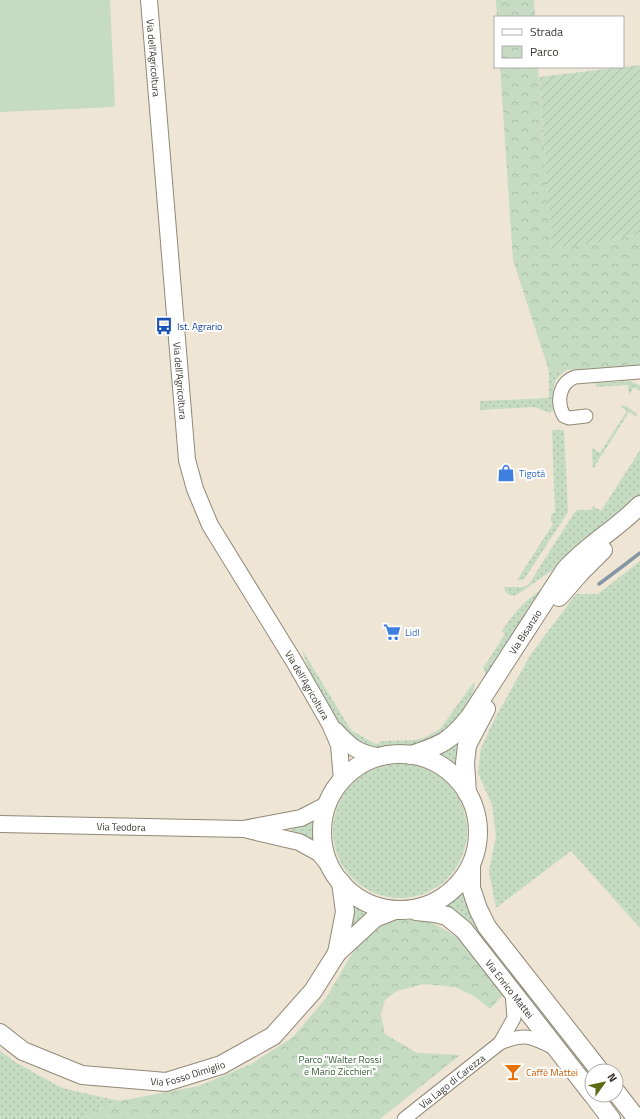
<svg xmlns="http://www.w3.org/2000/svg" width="640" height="1119" viewBox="0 0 640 1119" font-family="'Titillium Web',sans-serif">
<defs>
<pattern id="grass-dots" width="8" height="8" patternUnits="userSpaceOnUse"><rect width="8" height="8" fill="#c5dcc3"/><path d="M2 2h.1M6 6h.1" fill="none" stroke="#aabda8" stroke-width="1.8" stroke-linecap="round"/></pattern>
<pattern id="park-crowns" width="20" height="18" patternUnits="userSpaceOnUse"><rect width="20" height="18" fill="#c5dcc3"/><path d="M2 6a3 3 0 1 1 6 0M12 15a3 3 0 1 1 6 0" fill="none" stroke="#aabda8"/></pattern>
<pattern id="garden-furrows" width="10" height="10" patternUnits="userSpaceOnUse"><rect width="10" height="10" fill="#c5dcc3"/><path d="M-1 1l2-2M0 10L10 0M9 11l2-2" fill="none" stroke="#aabda8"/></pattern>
</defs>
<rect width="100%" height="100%" fill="#efe5d4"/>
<!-- grass -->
<path fill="url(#grass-dots)" d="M567,370C547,382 556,392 554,410L550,413L535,407L480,410V401L549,398V371Z
M628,381L640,385V391L634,387L629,395L628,385L596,387L595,383Z
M622,406H626L637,414V417L629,412L593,469L592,448L600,453L627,411L621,407Z
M552,430H564L568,512L525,578L521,580H517L553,524L551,520V515L555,512Z
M640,450V498L570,558L518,594L514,596C508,595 505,593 504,587H523L529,584L576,510H592L593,506L601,511Z
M640,561V928L571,851L496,908L489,871L496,836L492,805L478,773L481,748L494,720L531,654L576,594H598Z
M541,589H543L487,677L483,668L505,634L502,631C514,612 523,603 541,589Z
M301,648L351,730L372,742L376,744L383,741L414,740L424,738L440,729L474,682L475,684L470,706L455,727L414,747H395L378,750L362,747L339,724L311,675Z
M459,739L458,764L456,766L439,754V753Z
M333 831a67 67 0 1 1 134 0a67 67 0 1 1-134 0Z
M314,819L315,841L290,830Z
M465,888L592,1071V1083L457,913L441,904Z
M348,895L355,901L377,910L348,935Z
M0,1051L15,1062L62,1088L119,1101L95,1111L82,1119H0Z"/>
<!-- park -->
<path fill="url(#park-crowns)" d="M496,0H534L535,17H497Z
M500,67H538L552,249L594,243L640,234V365L549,371L513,260Z
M406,917L427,920L449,932L463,942L504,994L490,1009L474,996L455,987L424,984L397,991L385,1000L381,1014L385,1034L417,1053L460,1055L380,1119H82L95,1111L119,1101L199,1086L251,1064L293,1037L326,998L350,957L362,939L382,925Z"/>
<!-- garden -->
<path fill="url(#garden-furrows)" d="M640,65V234L594,243L552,249L539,77Z"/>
<!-- pitch -->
<path fill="#c5dcc3" d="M0,0H110L115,107L0,112Z"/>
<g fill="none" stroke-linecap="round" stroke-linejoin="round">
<!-- stream -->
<path stroke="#8596a5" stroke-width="3.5" d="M599,584L623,566L640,553"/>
<!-- minor casing -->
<g stroke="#918878" stroke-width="15">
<g id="minor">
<path d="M586,416L569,418L564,416C556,402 559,383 575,377L640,372"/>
<path d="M500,1043L514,1018L512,992"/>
<path id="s1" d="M404,1119L500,1043C525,1033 531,1036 554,1048"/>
</g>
</g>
<!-- tertiary casing -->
<g stroke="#918878" stroke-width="18">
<g id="tertiary">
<path id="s2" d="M149,0L187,460L195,489L210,525L295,663L330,724L339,745L342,780"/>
<path d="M335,730C351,747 357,753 381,757"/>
<path id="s3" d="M0,824L243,829L301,818L328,804"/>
<path d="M248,830L299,842L319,853L331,868"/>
</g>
</g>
<!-- secondary casing -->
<g stroke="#918878" stroke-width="20">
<g id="secondary">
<path d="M559,597L580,573L603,550"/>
<circle cx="400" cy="832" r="78"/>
<path id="s4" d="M411,755C442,745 451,741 471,715L565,570C587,545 617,529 640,505"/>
<path d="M467,793L465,763L467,745L486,709"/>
<path d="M471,866V888L478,909L487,927L600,1071"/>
<path id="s5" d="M416,911L435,913L447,916L464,930L592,1094"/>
<path d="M337,953L345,912L341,882"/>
<path id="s6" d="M0,1033L23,1051L82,1075L166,1082L221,1065L273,1036L313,991L337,953L375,918L395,910"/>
<path d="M616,1092L637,1119"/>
<path d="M593,1095L611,1119"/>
</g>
</g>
<!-- minor -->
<use href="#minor" stroke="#fff" stroke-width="13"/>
<!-- tertiary -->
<use href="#tertiary" stroke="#fff" stroke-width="16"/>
<!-- secondary -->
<use href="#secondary" stroke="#fff" stroke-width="18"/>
</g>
<!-- icons -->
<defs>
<g id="bus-bare" transform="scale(1.38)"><path d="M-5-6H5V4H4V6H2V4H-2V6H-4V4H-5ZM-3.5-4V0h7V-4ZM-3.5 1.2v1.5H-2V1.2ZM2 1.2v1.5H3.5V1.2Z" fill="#1a4fb4" stroke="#fff" stroke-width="2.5" paint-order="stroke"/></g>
<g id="shop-bare" transform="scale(1.38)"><path d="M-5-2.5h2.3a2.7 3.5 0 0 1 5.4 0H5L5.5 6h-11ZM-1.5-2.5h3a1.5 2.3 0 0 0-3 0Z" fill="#3f7fe0" stroke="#fff" stroke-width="2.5" paint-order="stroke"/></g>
<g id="supermarket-bare" transform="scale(1.38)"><path d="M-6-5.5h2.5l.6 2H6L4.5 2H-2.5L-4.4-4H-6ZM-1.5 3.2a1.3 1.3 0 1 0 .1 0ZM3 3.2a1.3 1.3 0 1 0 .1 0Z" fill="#3f7fe0" stroke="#fff" stroke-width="2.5" paint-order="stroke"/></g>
<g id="bar-bare" transform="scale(1.38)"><path d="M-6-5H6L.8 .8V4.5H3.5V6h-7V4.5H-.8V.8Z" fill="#e8710a" stroke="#fff" stroke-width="2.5" paint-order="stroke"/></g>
</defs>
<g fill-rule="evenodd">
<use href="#bus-bare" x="164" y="326"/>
<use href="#shop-bare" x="506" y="473"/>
<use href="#supermarket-bare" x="392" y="632"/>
<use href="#bar-bare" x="513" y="1072"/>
</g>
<g text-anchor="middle" stroke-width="4" stroke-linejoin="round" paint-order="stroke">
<!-- street labels -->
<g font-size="10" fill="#37342d" stroke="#fff">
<text dy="4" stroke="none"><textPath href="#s2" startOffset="58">Via dell'Agricoltura</textPath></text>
<text dy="4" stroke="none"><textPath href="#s2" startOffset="382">Via dell'Agricoltura</textPath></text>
<text dy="4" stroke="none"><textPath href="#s4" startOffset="173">Via Bisanzio</textPath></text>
<text dy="4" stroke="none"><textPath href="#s2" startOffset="718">Via dell'Agricoltura</textPath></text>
<text dy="4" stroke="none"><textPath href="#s3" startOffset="121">Via Teodora</textPath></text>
<text dy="4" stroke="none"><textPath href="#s5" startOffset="128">Via Enrico Mattei</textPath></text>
<text dy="4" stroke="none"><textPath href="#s6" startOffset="200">Via Fosso Dimiglio</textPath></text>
<text dy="4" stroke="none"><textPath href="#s1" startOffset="61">Via Lago di Carezza</textPath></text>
</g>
<!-- transit labels -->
<g font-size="10" fill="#164399" stroke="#fff" text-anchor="start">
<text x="177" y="330">Ist. Agrario</text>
</g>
<!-- shop labels -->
<g font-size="10" fill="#366cbe" stroke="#fff" text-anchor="start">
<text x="519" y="477">Tigotà</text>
<text x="405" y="636">Lidl</text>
</g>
<!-- park labels -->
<g font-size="10" fill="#395d37" stroke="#fff">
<text x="340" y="1063">Parco "Walter Rossi<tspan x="340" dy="12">e Mario Zicchieri"</tspan></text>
</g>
<!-- food labels -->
<g font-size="10" fill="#c56008" stroke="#fff" text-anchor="start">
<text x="526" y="1076">Caffè Mattei</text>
</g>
</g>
<!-- legend -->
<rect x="494" y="16" width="130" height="52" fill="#ffffff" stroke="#afaeab"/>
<rect x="502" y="29" width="20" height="6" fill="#ffffff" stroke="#afaeab"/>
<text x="530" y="36" font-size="12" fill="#37342d">Strada</text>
<rect x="502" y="46" width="20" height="12" fill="url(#park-crowns)" stroke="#afaeab"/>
<text x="530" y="56" font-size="12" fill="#37342d">Parco</text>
<!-- north arrow -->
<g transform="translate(604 1083) rotate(57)"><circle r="19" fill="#ffffff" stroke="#afaeab"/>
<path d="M0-3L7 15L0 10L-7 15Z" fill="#5b6b15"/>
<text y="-6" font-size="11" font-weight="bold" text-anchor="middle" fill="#37342d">N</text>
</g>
</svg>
